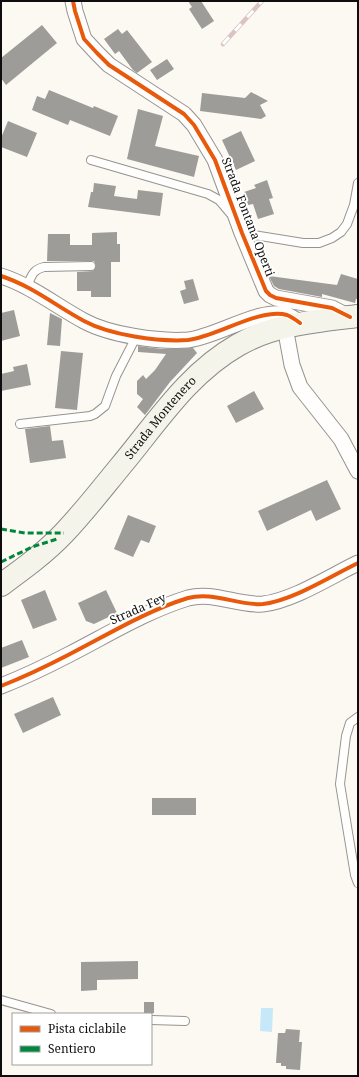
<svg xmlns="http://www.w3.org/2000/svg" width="359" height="1077" viewBox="0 0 359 1077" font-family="'Noto Serif',serif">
<rect width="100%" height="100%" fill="#fcf9f2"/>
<!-- water -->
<path fill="#c6e8f8" d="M261,1008H273L272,1032L260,1031Z"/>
<!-- building -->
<path fill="#9e9c98" d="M188,1H201L214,21L202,29L189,9L192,7Z
M42,25L57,43L6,85L1,78V58Z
M118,29L122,34L127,30L152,62L137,73L133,70L119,51L115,54L104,39Z
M167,59L174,69L157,80L150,70Z
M49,90L93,108L94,106L118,116L110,136L70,120L68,125L32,110L37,96L45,99Z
M251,92L268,101L260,105L266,116L261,119L200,111L202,93L245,98Z
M138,109L163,116L155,146L199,156L194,177L127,159Z
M8,121L37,133L27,157L1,147V138Z
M241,131L255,161L236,170L222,140Z
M267,180L273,198L269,199L274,214L258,219L253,204L248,205L244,192L256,188L254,185Z
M94,183L116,186L114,196L137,199L138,190L163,193L160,216L88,207L91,192H93Z
M117,232V244H120V262H111V297H91V291H77V272L93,271L96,266L94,261H47L48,234H70V245H92V233Z
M341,274L358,279V299H356L355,303L322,294V297L279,289L274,286L269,276L337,285Z
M193,279L199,300L184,304L180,291L186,289L184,281Z
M14,310L20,336L1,341V313Z
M50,313L62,319L60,346L47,345Z
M138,346L162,349L193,348L197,353L170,382L145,415L137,407L143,399L137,394V381L143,375L146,379L155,370L166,354L138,352Z
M61,351L83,353L77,410L55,408Z
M27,364L31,385L1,391V374L14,371L13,367Z
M254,391L264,409L236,423L227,406Z
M50,426L52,441L63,440L66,458L30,463L25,429Z
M327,480L341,509L316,521L311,510L267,531L258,511Z
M128,515L156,526L149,543L141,540L133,557L114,549Z
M45,590L57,620L33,629L21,600Z
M106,590L117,613L94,624L86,621L78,603Z
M22,640L29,657L1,668V648Z
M53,697L61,715L23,733L14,714Z
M152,798H196V815H152Z
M138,961V979L97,980V990L81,991V962Z
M144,1002H154V1013L144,1014Z
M286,1029L300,1030L299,1042H302L300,1070L286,1069V1066H281V1063H276L278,1033H285Z"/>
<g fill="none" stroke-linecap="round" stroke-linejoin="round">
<!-- service casing -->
<g stroke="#959491" stroke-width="10">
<path id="service" d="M91,160L208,194L219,200L230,213
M242,233L303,243H319L332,238L341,232L347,224L354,205L358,183
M27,286C32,276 32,270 44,267L91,266
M20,424L90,416L95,414L105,406L116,376L136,337
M358,717L350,723L346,736L340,784L355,875L358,883
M1,1000L51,1014
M151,1020L185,1021"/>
</g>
<!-- minor casing -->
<g stroke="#959491" stroke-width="17">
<path id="minor" d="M73,1L75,11L84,39L97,53L109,65L184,114L194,125L215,160L242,233L266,291L270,295L276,298L332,308L349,317
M1,276C32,286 56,306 84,321C110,335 158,342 188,340C216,337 261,307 287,315C292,317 296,320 300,323
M285,327L292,365L300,387L341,439L358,471
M1,686C24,677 47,666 70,654C109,634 146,611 188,598C213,591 238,606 263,604C292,601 331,576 358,563"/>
</g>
<!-- secondary casing -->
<g stroke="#8c8a87" stroke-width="24">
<g id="secondary">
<path id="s1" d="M1,585C23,569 45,553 64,533C83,513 101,490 119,468C156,424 187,374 238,345C274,324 317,321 358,316"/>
</g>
</g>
<!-- service -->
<use href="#service" stroke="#fffefd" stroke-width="8"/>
<!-- minor -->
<use href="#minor" stroke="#fffefd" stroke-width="15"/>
<!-- secondary -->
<use href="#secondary" stroke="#f5f4ea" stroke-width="22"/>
<!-- rail casing -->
<g stroke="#d9c3c4" stroke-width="4.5">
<path id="rail" d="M223,44L262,1"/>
</g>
<!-- rail -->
<use href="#rail" stroke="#fff" stroke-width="3" stroke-dasharray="9" stroke-linecap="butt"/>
<!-- quiet -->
<path stroke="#00873e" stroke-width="3" stroke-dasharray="6 3" stroke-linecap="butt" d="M1,529L25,533H64
M1,562L32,547L57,539"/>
<!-- cycleway casing -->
<g stroke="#fff" stroke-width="6">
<path id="cycleway" d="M73,1L75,11L84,39L97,53L109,65L184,114L194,125L215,160L242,233L266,291L270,295L276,298L332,308L350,317
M1,276C32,286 56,306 84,321C110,335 158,342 188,340C216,337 261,307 287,315C292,317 296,320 300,323
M1,686C24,677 47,666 70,654C109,634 146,611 188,598C213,591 238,606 263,604C292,601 331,576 358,563"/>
</g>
<!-- cycleway -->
<use href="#cycleway" stroke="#e8590c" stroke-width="4"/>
</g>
<g text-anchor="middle" stroke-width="4" stroke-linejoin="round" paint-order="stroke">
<!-- street labels -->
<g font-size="12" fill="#0e0e0e" stroke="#fff">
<text transform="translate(248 217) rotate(69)" y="4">Strada Fontana Operti</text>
<text dy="4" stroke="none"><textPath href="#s1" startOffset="232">Strada Montenero</textPath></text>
<text transform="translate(138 609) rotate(-24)" y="4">Strada Fey</text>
</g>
</g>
<!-- border -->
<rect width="359" height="1077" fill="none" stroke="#0e0e0e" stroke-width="4"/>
<!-- legend -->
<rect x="12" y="1013" width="140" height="52" fill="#ffffff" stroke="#9f9f9f"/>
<rect x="20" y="1026" width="20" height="6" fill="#e8590c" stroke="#9f9f9f"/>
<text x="48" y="1033" font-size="12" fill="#0e0e0e">Pista ciclabile</text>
<rect x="20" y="1046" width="20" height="6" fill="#00873e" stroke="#9f9f9f"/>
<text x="48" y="1053" font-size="12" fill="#0e0e0e">Sentiero</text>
</svg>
